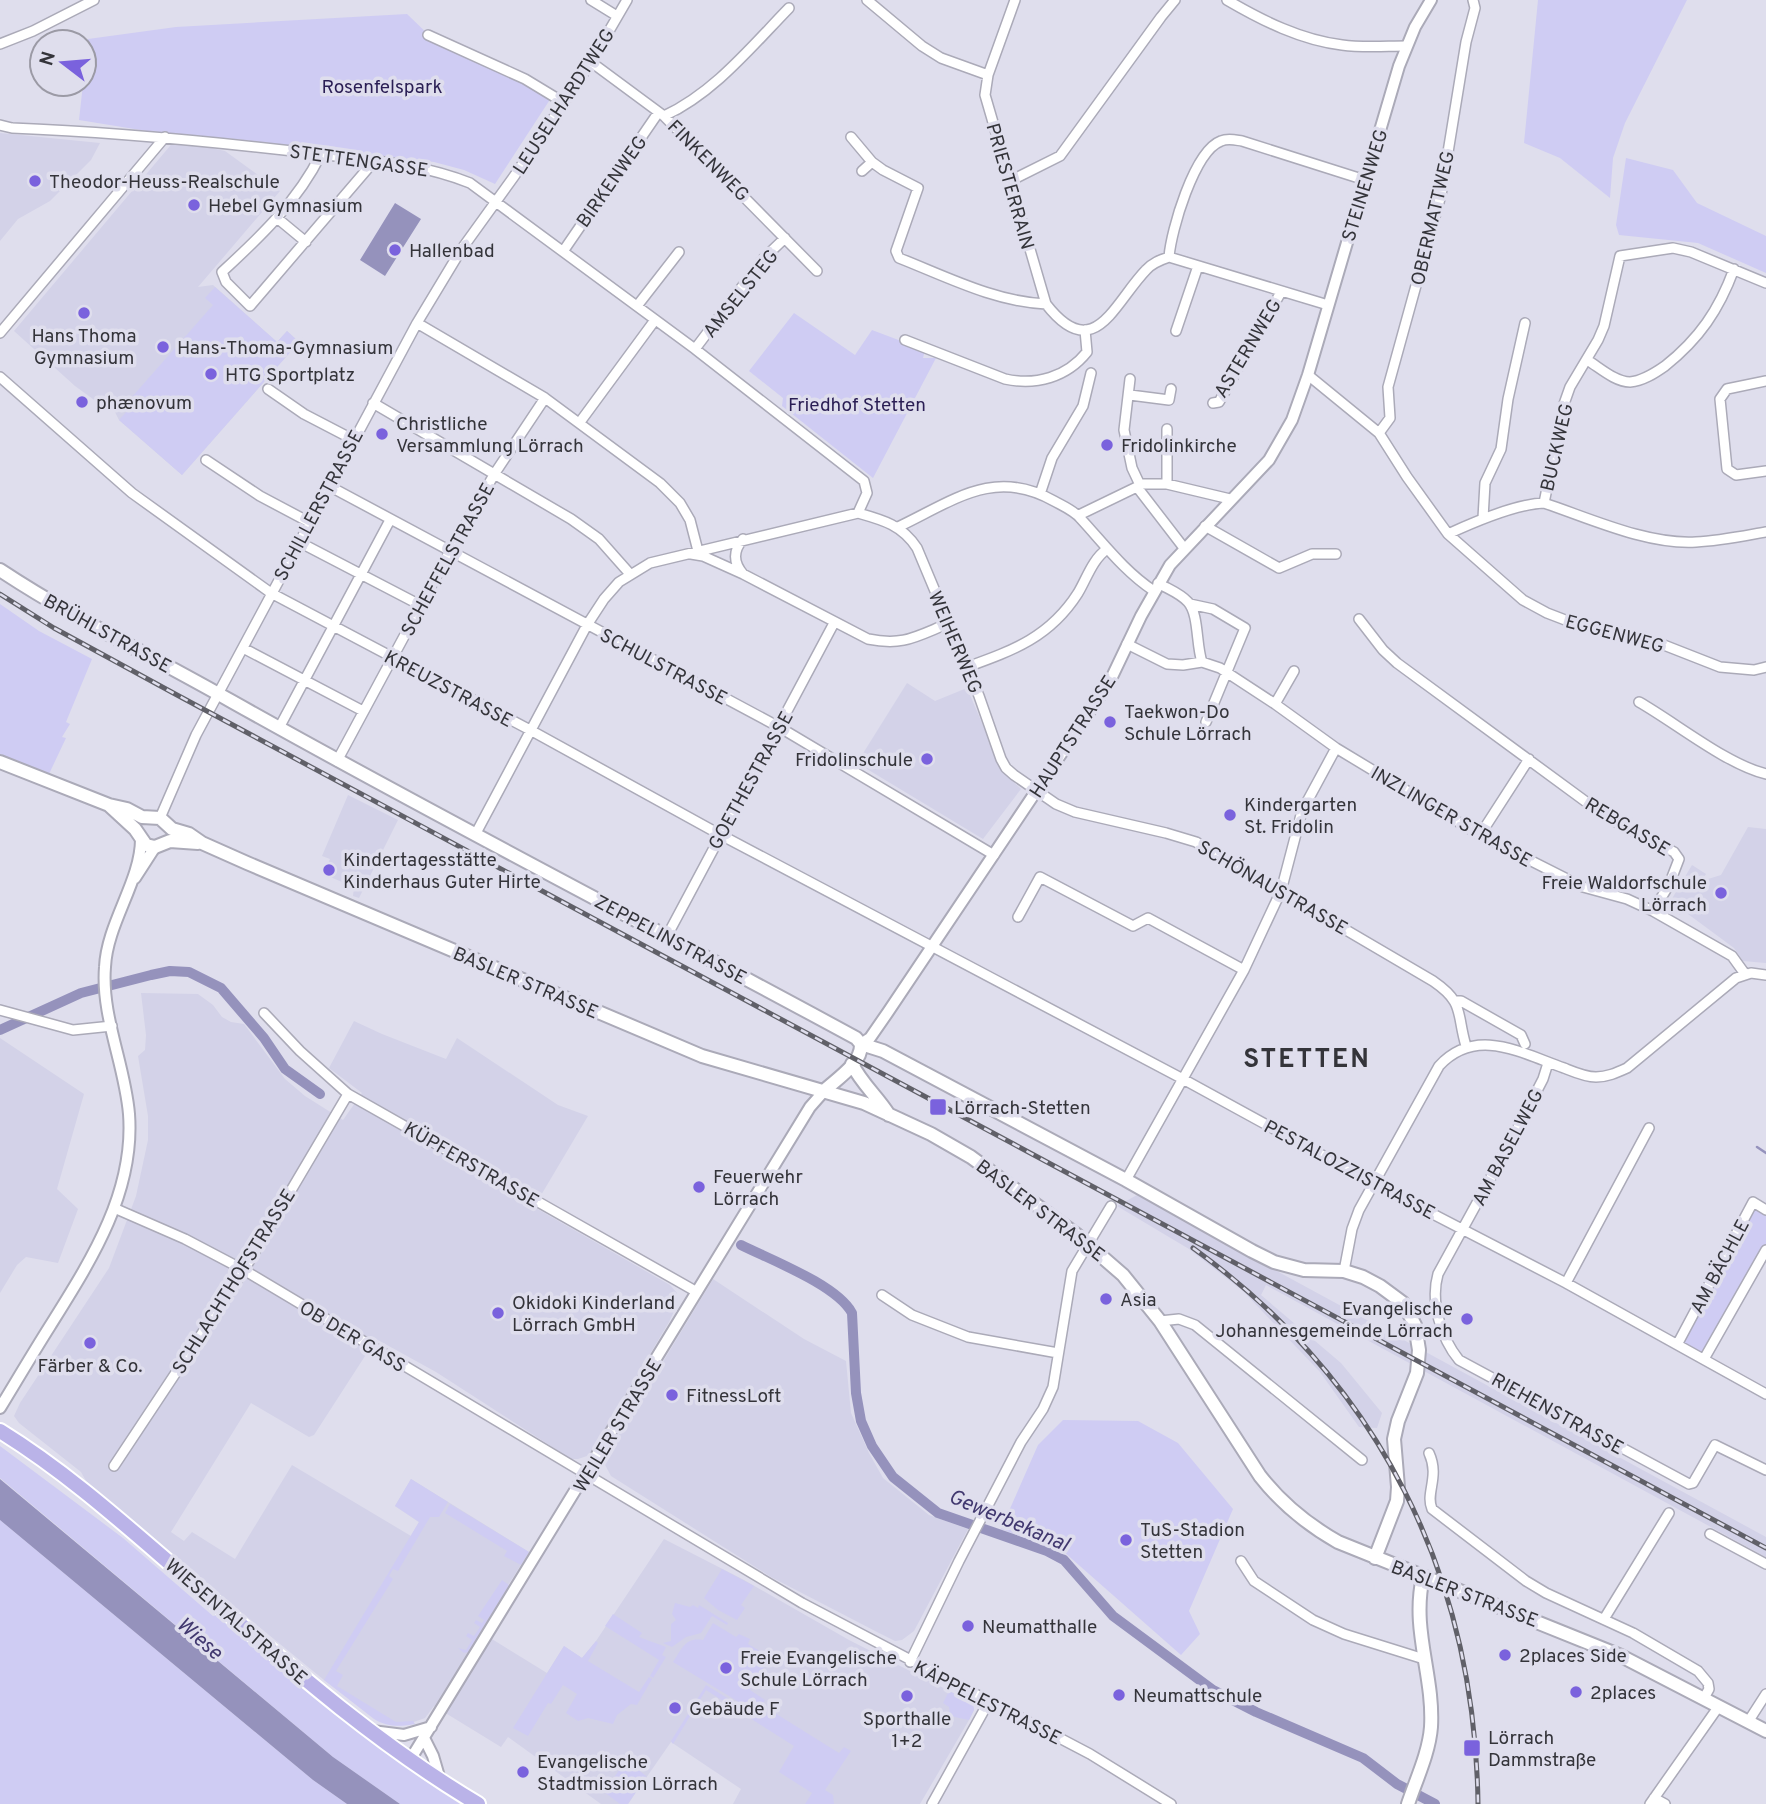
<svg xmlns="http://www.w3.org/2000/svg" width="1766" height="1804" viewBox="0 0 1766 1804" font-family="Overpass,sans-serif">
<rect width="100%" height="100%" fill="#dfdeed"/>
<!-- built -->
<path fill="#d3d2e8" d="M0,133L100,143L91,160L50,201L18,219L0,241Z
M175,140L225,151L280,191L198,287L213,285L277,342L287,331L299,342L182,475L119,420L113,408L104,400L97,402L75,386L14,331Z
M907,683L935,701L967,688L1003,772L1021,789L983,839L857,763Z
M348,795L398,820L359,898L353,896L354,887L323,874L330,859L322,856Z
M1748,827L1766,829V963L1743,961L1734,948L1688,914L1682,911L1680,915L1667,907L1692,865L1706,874L1704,877L1708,879L1721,875Z
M141,993L198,994L213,1005L222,1017L231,1022L244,1024L285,1079L305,1096L343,1120L362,1093L329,1068L354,1021L382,1034L446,1059L457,1038L558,1105L588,1116L534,1207L670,1285L677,1293L676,1307L669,1322L590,1455L578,1459H571L436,1372L376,1339L314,1435L309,1437L251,1403L171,1532L184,1541L192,1532L235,1559L292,1465L411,1536L419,1522L395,1506L411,1479L529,1552L479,1631L547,1673L564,1646L582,1658L596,1641L664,1539L744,1580L849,1640L973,1703L974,1710L969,1720L920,1804H733L741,1789L671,1742L628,1804H601L508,1737L501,1747L434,1706L425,1718L408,1724L378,1720L324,1680L230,1603L86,1481L81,1472L19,1423L14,1416L20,1403L109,1268L136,1196L148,1140V1116L138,1056L145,1050L146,1035Z
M0,1038L84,1094L57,1189L78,1209L58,1263L26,1257L17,1265L0,1293Z
M1137,1195L1766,1537V1557L1266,1285L1261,1295L1341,1363L1382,1413L1377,1428L1359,1427L1320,1372L1243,1291L1189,1249L1117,1206Z
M713,1279L804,1339L846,1361L851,1413L869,1453L883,1478L929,1515L968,1529L914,1631L902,1640L895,1641L879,1633L771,1577L611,1476L603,1461Z"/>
<!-- green -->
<path fill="#cfccf3" d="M1538,0H1687L1625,123L1613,158L1610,198L1560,158L1524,143Z
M407,14L434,40L551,98L495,184L464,170L434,162L235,139L159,133L79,120L88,39L176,27Z
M1626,158L1673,170L1697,203L1766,236V273L1698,243L1619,235L1616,225Z
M215,287L277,342L287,331L299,342L182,475L119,420L128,410L124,406L213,305L205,298Z
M794,313L855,355L872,330L925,350L923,358H936L873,478L782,406L783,398L749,371Z
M0,604L39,631L92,659L66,722L70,724L62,737L66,738L49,774L0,754Z
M1753,1202L1766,1210V1250L1704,1359L1678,1344Z
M1063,1420L1138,1421L1178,1443L1233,1509L1189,1611L1200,1634L1181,1655L1064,1552L1001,1529L1038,1445Z
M0,1446L123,1538L213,1616L219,1615C294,1685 374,1749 460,1804H400L333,1757L0,1478Z
M411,1479L448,1502L439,1517H430L398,1571L393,1569L389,1576L393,1579L336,1671L343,1675L337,1686L396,1722L413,1721L415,1724C400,1727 387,1727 374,1719L324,1680L419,1522L395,1506Z
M450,1504L529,1552L521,1565L504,1556L507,1551L445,1513Z
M0,1520L313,1780L347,1804H0Z
M722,1569L754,1586L741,1605L745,1608L737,1620L718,1610L704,1598Z
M502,1580L509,1585L508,1587L468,1652L464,1653L458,1648L466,1650L472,1640L466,1636L468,1633L474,1636L480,1627L474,1623L476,1620L482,1623L484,1620L478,1616Z
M675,1603L690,1607L693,1605L698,1608L699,1605L728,1623L727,1625L712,1616L701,1633L686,1637L672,1647L663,1643L671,1641V1624L676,1620L672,1614Z
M613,1614L642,1633L639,1637L666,1647L662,1655L666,1657L653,1678L650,1676L659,1660L605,1626Z
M713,1623L736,1637L739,1634L750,1639L748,1644L770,1657L750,1690L765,1700L757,1713L673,1662C682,1649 685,1637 703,1640Z
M596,1641L598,1643L588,1661L639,1692L649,1677L652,1679L637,1705L631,1704L617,1715L613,1724L588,1718L578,1721L566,1713L577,1694L563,1685L551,1704L548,1703L528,1736L513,1728L564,1646L582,1658Z
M706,1685L758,1717L762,1714L766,1716L770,1710L839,1753L844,1747L851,1751L825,1790L833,1795L834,1804H805L812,1793L779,1772L794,1746L706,1690L673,1744L671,1741Z
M949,1691L973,1703L974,1710L969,1720L950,1716L949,1707L943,1703Z
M626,1760L646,1776L628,1804H620L604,1792Z"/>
<!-- water -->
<path fill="#9592bc" d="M395,203L421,219L385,276L360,260Z
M0,1479L333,1757L400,1804H347L313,1780L0,1520Z"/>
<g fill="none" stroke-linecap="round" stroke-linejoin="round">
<!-- stream -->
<path stroke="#9592bc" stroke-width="2.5" d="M1757,1147L1766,1153"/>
<!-- canal -->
<path stroke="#9592bc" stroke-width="10" d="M0,1030L81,993L151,975L170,971L189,972L221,988L264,1038L285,1069L320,1094
M741,1245C771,1260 837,1285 852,1313L856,1393L861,1421L872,1446L893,1477L938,1513L1047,1551L1064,1560L1113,1616L1213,1690L1256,1712L1363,1758L1397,1784L1435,1804"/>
<!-- minor casing -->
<g stroke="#abaab8" stroke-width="12">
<path id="minor" d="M591,0L617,16
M867,0L922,46L941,58L988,75
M1015,0L988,75L985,95L1046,304C1094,366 1114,303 1146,270C1152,263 1160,260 1169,257L1328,305
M1227,0C1263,21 1301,40 1342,45C1363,48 1386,46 1407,46
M428,35L525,79L563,102
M0,44L33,31L94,0
M591,62L664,116L817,271
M664,116C714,93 751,47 789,8
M0,125L12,128C115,132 217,142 319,154C374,161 419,163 470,183L695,349L864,481L867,493L858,513L650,563L619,582L604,599L587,625L475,835
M851,137L872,162
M321,154C298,201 260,237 222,272L226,282L250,306L375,160
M862,171L872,162L883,170L918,188L896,251L899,258C945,276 995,302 1046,304
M1010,181L1060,156L1161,17L1175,0
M277,218L306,242
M564,250L658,113
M1169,257C1171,231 1194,151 1221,141C1228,138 1235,140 1242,141L1365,180
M637,306L679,252
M417,323L545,398L660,483L680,503L690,520L698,551
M1176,331L1198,266
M0,333L165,137
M905,340L1005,379C1036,386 1067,377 1087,352L1085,330
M695,349L763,259L785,238
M1587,360C1599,367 1615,382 1630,382C1643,381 1655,373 1665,366C1699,339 1719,310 1734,269
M1308,375L1379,433L1407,477L1448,534C1474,522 1515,504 1544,503C1589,518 1647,545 1696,542C1719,541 1743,536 1766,532
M0,377L132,493L271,593L532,731L719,834L1181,1078L1373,1183L1566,1283L1766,1394
M1130,379L1124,430L1132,468L1140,485
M1766,381L1727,389L1720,399L1727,469L1736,475L1766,471
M268,389L304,414L354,440
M1130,395L1169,400L1171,389
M373,403L571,519L599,539L630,574
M1213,403L1219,402L1281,292
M580,422L655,320
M1379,433L1390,418L1388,387L1441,195L1466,42L1475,8L1473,0
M206,460L260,496L309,522
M1167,484V429
M329,486L779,727L994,855
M1137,487L1184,548
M1040,494L1052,458L1083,406L1091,373
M1544,503L1564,404L1570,387L1598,340L1604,326L1620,256L1673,248L1691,252L1766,283
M858,513C883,520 902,525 917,548L979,696L1001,759L1006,768L1014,775L1056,804L1075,812L1166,833L1196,842L1433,981C1465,1003 1456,1012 1466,1046
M1079,515L1143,484H1167L1230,499
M1483,518L1485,483L1501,449L1508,399L1525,323
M1205,526L1279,568L1312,554H1336
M898,527C953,501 994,467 1054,501C1063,506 1075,511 1081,519C1104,544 1125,572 1154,591
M1448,534L1523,600L1547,613L1573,623L1646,638L1720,667L1754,670L1766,667
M299,542L420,605
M691,554L703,556L743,574L868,639C903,646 915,637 947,624
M743,574C733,562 733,551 743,539
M1158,583C1168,589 1180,593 1188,602C1199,614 1196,645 1202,662
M1190,604L1213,609L1245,628L1206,722
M1359,619L1383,650L1397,663L1608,818L1674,852L1679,859L1669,885L1653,911
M1127,644L1167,664L1183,665L1202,662L1220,668L1275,704L1336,748L1480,835L1583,887L1627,899L1653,911L1732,956L1745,974
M243,648L363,711
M967,667C1014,650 1050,637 1078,593C1087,578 1092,560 1107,549
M1639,702C1676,723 1726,764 1766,774
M1275,704L1294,671
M279,728L390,520
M337,761L450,551L495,473L545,398
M160,818L196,735L417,323L461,250L515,175L591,62L627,0
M1480,835L1529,759
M1018,917L1040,877L1133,926L1148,918L1244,970
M667,936L834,623
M1456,1001H1461L1521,1035L1525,1044
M0,1010L73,1030L112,1026
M264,1013L300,1051L348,1094L697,1292
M1548,1063L1543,1079L1512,1139L1438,1274C1430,1302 1441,1338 1459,1360L1689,1484L1693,1483L1715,1445L1766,1470
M1126,1180L1244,970L1281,891L1302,811L1336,748
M114,1208L185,1239L244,1270L802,1603L1090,1754L1171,1804
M1344,1271L1352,1229L1359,1210L1439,1066C1476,1026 1521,1053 1564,1068C1574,1072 1585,1077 1596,1077C1607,1077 1616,1073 1627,1068L1736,978L1751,973L1766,975
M1566,1283L1649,1128
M882,1295L912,1315L968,1337L1058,1353
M1160,1321L1179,1319L1195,1325L1362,1460
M1678,1343L1753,1202L1766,1210
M1704,1359L1766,1250
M1429,1453C1440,1477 1425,1493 1432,1509L1526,1581L1546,1593L1633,1633L1698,1671L1708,1683L1709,1689L1704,1698
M114,1466L244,1270L348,1094
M1710,1534L1766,1564
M1241,1561L1254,1581L1313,1620L1344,1634L1424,1659
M1604,1619L1669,1513
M910,1662L959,1561L1021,1442L1043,1409L1053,1387L1072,1271L1111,1206
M1748,1722L1766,1694
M1654,1798L1665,1804
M932,1804L988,1703
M1650,1804L1719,1706"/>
</g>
<!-- tertiary casing -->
<g stroke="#abaab8" stroke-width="14">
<path id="tertiary" d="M135,878L155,847
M861,1044L870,1038L888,1012L1110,681L1141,616L1170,565L1269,460L1292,420L1308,375L1399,66L1415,27L1431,0
M0,1408C17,1380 33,1353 50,1326C90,1262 135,1193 129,1114C125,1065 101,1016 105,967C107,923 141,881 141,839
M372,1731L404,1735L431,1727
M424,1738L433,1756L440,1780
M410,1760L810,1107L825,1090"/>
</g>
<!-- secondary casing -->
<g stroke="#abaab8" stroke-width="16">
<path id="secondary" d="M0,570C74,619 154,657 231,701C437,817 648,925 856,1038L861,1044L883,1051L1126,1180L1252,1251L1274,1262L1304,1270L1344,1271L1363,1277L1380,1286L1403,1303L1415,1325L1419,1350L1417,1373L1398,1421L1394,1439L1398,1487L1397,1501L1375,1558
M0,762L109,805L127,809L142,817L160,818L172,829L189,834L202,843L247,863L702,1056L864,1103L931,1134L971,1157L1077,1235L1123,1275L1160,1321L1260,1476C1282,1504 1308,1525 1338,1542L1621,1656L1766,1731
M110,806L135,829L146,845L155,847L170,841L198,843
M852,1064C861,1083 878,1097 889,1115
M825,1090C838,1078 862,1063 861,1044
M1408,1804C1416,1780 1429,1753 1431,1727C1434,1675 1411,1630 1423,1577"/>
</g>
<!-- primary casing -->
<g stroke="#fff" stroke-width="18">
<path id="primary" d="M0,1431C65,1471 123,1523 180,1572C275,1654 370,1740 478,1804"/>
</g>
<!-- minor -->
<use href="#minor" stroke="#fff" stroke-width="9"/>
<!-- tertiary -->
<use href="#tertiary" stroke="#fff" stroke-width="10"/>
<!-- secondary -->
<use href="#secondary" stroke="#fff" stroke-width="12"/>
<!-- primary -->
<use href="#primary" stroke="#bab3e8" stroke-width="14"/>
<!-- rail casing -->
<g stroke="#606068" stroke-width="5">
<path id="rail" d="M0,594L54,628L177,695L1766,1548
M1193,1248C1379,1382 1475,1575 1478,1804"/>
</g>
<!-- rail -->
<use href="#rail" stroke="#dfdeed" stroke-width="2.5" stroke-dasharray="8" stroke-linecap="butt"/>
</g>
<!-- markers -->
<g fill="#7a62dd" stroke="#dfdeed" stroke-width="2.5">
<circle cx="35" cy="181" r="7"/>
<circle cx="194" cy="205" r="7"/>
<circle cx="395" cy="250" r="7"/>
<circle cx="84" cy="313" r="7"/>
<circle cx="163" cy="347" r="7"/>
<circle cx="211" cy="374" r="7"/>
<circle cx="82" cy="402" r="7"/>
<circle cx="382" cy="434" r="7"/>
<circle cx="1107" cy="445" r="7"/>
<circle cx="1110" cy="722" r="7"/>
<circle cx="927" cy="759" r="7"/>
<circle cx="1230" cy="815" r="7"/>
<circle cx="329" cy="870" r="7"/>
<circle cx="1721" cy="893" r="7"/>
<rect x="929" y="1098" width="18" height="18" rx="3.5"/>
<circle cx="699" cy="1187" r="7"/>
<circle cx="1106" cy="1299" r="7"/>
<circle cx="498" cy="1313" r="7"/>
<circle cx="1467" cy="1319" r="7"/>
<circle cx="90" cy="1343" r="7"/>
<circle cx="672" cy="1395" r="7"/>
<circle cx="1126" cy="1540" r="7"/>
<circle cx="968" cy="1626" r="7"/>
<circle cx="1505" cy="1655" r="7"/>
<circle cx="726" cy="1668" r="7"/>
<circle cx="1576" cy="1692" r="7"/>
<circle cx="1119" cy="1695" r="7"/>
<circle cx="907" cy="1696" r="7"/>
<circle cx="675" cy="1708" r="7"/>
<rect x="1463" y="1739" width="18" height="18" rx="3.5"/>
<circle cx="523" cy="1772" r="7"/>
</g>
<g text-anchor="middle" stroke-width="7" stroke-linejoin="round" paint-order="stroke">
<!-- park labels -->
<g font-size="19" fill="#2a1e54" stroke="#dfdeed">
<text x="382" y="93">Rosenfelspark</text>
<text x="857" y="411">Friedhof Stetten</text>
</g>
<!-- street labels -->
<g font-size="19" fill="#34343a" stroke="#dfdeed">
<text transform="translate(563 101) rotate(-57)" y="7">LEUSELHARDTWEG</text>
<text transform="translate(359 160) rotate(8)" y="7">STETTENGASSE</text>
<text transform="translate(709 160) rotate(45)" y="7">FINKENWEG</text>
<text transform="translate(611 181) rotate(-55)" y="7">BIRKENWEG</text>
<text transform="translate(1364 185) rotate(-73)" y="7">STEINENWEG</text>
<text transform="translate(1011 186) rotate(74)" y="7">PRIESTERRAIN</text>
<text transform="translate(1432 218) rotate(-77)" y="7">OBERMATTWEG</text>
<text transform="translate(740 293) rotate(-51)" y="7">AMSELSTEG</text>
<text transform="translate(1247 348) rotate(-59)" y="7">ASTERNWEG</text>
<text transform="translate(1556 447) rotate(-77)" y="7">BUCKWEG</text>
<text transform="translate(318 505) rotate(-62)" y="7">SCHILLERSTRASSE</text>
<text transform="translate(447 559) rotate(-61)" y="7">SCHEFFELSTRASSE</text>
<text transform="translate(108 633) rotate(29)" y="7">BRÜHLSTRASSE</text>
<text transform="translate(1615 633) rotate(15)" y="7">EGGENWEG</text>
<text transform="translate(956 642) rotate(67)" y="7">WEIHERWEG</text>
<text transform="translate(664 666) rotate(28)" y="7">SCHULSTRASSE</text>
<text transform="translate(449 688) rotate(28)" y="7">KREUZSTRASSE</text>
<text transform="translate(1072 736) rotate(-57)" y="7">HAUPTSTRASSE</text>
<text transform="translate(750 780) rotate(-61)" y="7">GOETHESTRASSE</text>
<text transform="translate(1452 816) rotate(30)" y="7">INZLINGER STRASSE</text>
<text transform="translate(1628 826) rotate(31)" y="7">REBGASSE</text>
<text transform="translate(1273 887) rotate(30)" y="7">SCHÖNAUSTRASSE</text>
<text transform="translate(671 939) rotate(28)" y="7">ZEPPELINSTRASSE</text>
<text transform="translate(526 982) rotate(23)" y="7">BASLER STRASSE</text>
<text transform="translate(1507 1147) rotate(-62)" y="7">AM BASELWEG</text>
<text transform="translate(472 1164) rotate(30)" y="7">KÜPFERSTRASSE</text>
<text transform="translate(1350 1169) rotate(28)" y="7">PESTALOZZISTRASSE</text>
<text transform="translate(1041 1210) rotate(37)" y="7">BASLER STRASSE</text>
<text transform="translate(1719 1266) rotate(-62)" y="7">AM BÄCHLE</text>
<text transform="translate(233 1281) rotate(-58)" y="7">SCHLACHTHOFSTRASSE</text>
<text transform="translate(353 1336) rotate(31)" y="7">OB DER GASS</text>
<text transform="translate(1558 1413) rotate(29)" y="7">RIEHENSTRASSE</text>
<text transform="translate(617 1425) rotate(-59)" y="7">WEILER STRASSE</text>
<text transform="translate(1465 1593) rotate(21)" y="7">BASLER STRASSE</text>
<text transform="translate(237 1621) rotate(41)" y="7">WIESENTALSTRASSE</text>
<text transform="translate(988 1702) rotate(27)" y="7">KÄPPELESTRASSE</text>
</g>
<!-- poi labels -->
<g font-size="19" fill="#34343a" stroke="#dfdeed" text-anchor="start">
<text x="49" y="188">Theodor-Heuss-Realschule</text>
<text x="208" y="212">Hebel Gymnasium</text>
<text x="409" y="257">Hallenbad</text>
<text x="84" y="342" text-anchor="middle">Hans Thoma<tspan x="84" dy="22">Gymnasium</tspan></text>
<text x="177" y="354">Hans-Thoma-Gymnasium</text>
<text x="225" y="381">HTG Sportplatz</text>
<text x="96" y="409">phænovum</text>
<text x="396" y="430">Christliche<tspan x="396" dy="22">Versammlung Lörrach</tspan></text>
<text x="1121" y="452">Fridolinkirche</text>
<text x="1124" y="718">Taekwon-Do<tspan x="1124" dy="22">Schule Lörrach</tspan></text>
<text x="913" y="766" text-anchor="end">Fridolinschule</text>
<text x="1244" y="811">Kindergarten<tspan x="1244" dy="22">St. Fridolin</tspan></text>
<text x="343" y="866">Kindertagesstätte<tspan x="343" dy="22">Kinderhaus Guter Hirte</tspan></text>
<text x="1707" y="889" text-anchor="end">Freie Waldorfschule<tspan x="1707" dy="22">Lörrach</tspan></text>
<text x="954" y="1114">Lörrach-Stetten</text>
<text x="713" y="1183">Feuerwehr<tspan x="713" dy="22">Lörrach</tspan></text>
<text x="1120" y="1306">Asia</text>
<text x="512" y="1309">Okidoki Kinderland<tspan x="512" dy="22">Lörrach GmbH</tspan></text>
<text x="1453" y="1315" text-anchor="end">Evangelische<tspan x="1453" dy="22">Johannesgemeinde Lörrach</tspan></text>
<text x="90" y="1372" text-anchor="middle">Färber &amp; Co.</text>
<text x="686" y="1402">FitnessLoft</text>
<text x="1140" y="1536">TuS-Stadion<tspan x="1140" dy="22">Stetten</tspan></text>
<text x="982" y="1633">Neumatthalle</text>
<text x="1519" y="1662">2places Side</text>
<text x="740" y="1664">Freie Evangelische<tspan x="740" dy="22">Schule Lörrach</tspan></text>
<text x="1590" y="1699">2places</text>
<text x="1133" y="1702">Neumattschule</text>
<text x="689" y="1715">Gebäude F</text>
<text x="907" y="1725" text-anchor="middle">Sporthalle<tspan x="907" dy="22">1+2</tspan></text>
<text x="1488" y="1744">Lörrach<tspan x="1488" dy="22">Dammstraße</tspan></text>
<text x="537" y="1768">Evangelische<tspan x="537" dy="22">Stadtmission Lörrach</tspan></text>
</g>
<!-- water labels -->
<g font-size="21" font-style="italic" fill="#41386f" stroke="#dfdeed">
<text transform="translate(1009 1520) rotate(23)" y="7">Gewerbekanal</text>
<text transform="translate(200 1638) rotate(41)" y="7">Wiese</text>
</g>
<!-- district labels -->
<g font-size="26" font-weight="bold" letter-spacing="2" fill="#34343a" stroke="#dfdeed">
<text x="1307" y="1067">STETTEN</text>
</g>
</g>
<!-- north arrow -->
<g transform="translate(63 63) rotate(286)"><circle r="33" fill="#dfdeed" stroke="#9b9aa5" stroke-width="2"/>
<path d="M0-5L12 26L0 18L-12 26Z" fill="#7a62dd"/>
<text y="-10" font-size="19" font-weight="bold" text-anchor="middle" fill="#34343a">N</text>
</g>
</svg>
